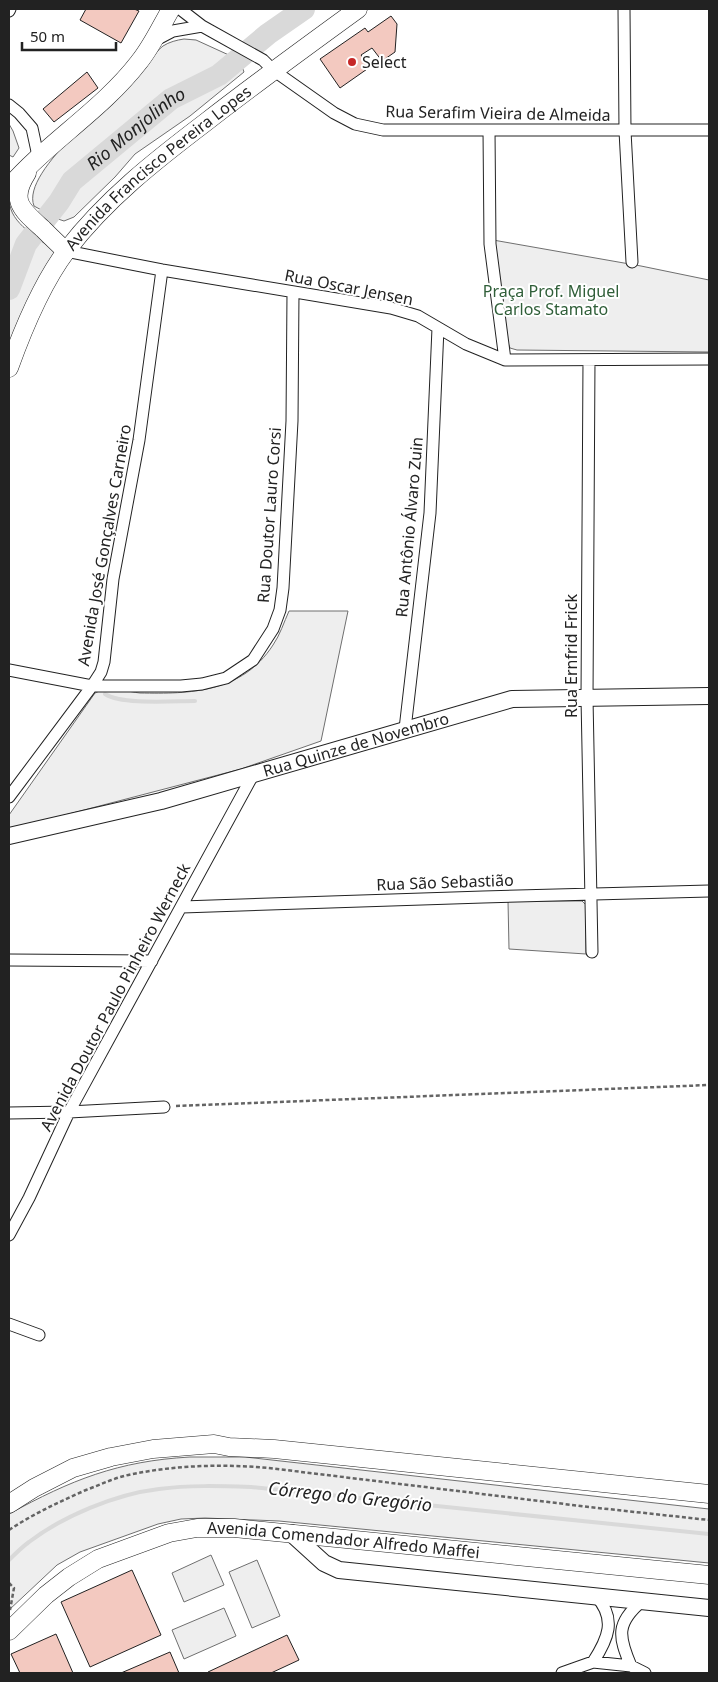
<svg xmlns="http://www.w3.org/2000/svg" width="718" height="1682" viewBox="0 0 718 1682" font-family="'Noto Sans',sans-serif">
<rect width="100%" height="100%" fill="#fff"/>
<!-- green -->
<path fill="#eee" stroke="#6f6f6f" d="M184,39L196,40L231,56L241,64L244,72L190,116L135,154L115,177L74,217L64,221L58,219L34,206C20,170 120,96 144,70C150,63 155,52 163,46C169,42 177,40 184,39Z
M9,124L13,131L19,148L13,157L9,155Z
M9,197H10C6,220 35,236 51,248L55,253L9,346Z
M493,240L641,266L709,280V352L517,350L510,348L506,338Z
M289,611H348L321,741L241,769L19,827L9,828V815L95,693C98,692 102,689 105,689C116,687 129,692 140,693C190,694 242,693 273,645C280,635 284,622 289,611Z
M508,901H582L586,905V954L509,949Z
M190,1457H245L709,1509V1563L279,1521L205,1518L181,1519L158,1524L80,1552L57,1565L9,1610V1514C71,1480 118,1461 190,1457Z
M211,1555L224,1585L184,1602L172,1573Z
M257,1560L280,1616L252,1628L229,1572Z
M224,1608L236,1636L184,1659L172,1630Z"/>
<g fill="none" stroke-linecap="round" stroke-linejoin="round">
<!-- stream -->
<path stroke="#d9d9d9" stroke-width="4" d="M105,694C121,705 174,701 195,701
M9,1560C15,1554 22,1547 29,1542C63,1516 116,1494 159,1489C189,1485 220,1486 251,1487L709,1534"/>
<!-- river -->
<path stroke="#d9d9d9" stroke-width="22" id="s1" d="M9,289L26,244L59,202L72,181L171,99L219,75L268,34L304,9"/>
</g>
<!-- building -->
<path fill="#f3c9c0" stroke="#222" d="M86,9H134L139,11L121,43L80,20Z
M391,16L397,24L395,52L382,61L372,48L361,55L370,67L340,88L320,59L365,28L368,32Z
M87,72L98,88L54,122L43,109Z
M132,1570L161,1635L90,1667L61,1602Z
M56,1634L73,1673H20L11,1654Z
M287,1635L299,1660L271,1673H208V1672Z
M170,1652L179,1673H121Z"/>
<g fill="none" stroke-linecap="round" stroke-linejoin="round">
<!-- street casing -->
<g stroke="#222" stroke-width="13">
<path id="street" d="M180,9L202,26L263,60L273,70L334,113L355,124L383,130H709
M624,9L625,131L632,262
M9,11L10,9
M154,41L173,31L202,26
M9,105L19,113L32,128L38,156
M489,130L490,244L505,360
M66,251L162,270L391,308L418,316L466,344L505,360L709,359
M589,360L587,698L592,952
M9,670L92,686H181L202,684L226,678L253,660L273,629L280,610L283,588L292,421L293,293
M405,729L430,513L438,328
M9,797L92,686L101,672L104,662L113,579L139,440L162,270
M182,907L483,897L709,891
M9,960L152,961
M9,1113L69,1112L164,1107
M9,1235L29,1198L69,1112L253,775
M9,1324L39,1335
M593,1662C608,1639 617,1619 596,1596
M631,1666C618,1636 616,1623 642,1601
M562,1673L593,1662L631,1666L645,1673"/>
</g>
<!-- secondary casing -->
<g stroke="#222" stroke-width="18">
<g id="secondary">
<path id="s2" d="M9,836L161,801L512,699L709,696"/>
<path d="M291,1533L324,1563L339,1570L709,1608"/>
</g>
</g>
<!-- primary casing -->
<g stroke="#222" stroke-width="19">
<g id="primary">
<path d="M27,173C9,201 22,210 43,229C51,237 58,244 66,251"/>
<path d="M9,187C48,142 102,110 139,62C152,46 161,26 171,9"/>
<path id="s3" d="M9,368C23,329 42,283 67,250C106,199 156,160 206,122C256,83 307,46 358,9"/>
<path d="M9,1504L34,1488L73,1468L111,1457L153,1449L214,1444L229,1447L274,1449L709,1494"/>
<path id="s4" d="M9,1631L46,1595L69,1577L98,1559L169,1533L197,1528H234L709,1575"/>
</g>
</g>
<!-- path -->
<path stroke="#646464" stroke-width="2.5" stroke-dasharray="4 2.5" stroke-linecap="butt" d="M176,1106L709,1085
M9,1530C33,1514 59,1502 86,1490C102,1484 116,1477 133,1474C177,1465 224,1464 269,1468L589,1507L709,1520
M9,1583L14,1588L10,1610"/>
<!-- street -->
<use href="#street" stroke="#fff" stroke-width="11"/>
<!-- secondary -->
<use href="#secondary" stroke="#fff" stroke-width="16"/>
<!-- primary -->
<use href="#primary" stroke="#fff" stroke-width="18"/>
</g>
<!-- markers -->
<circle fill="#c62828" stroke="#fff" stroke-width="2" cx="352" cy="62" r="5"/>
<g text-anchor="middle" stroke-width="4" stroke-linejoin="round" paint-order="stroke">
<!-- poi labels -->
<g font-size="16" fill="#222" stroke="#fff" text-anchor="start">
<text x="362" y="68">Select</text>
</g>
<!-- street labels -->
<g font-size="16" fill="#222" stroke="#fff">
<text transform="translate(498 113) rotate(1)" y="6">Rua Serafim Vieira de Almeida</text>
<text dy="6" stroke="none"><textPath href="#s3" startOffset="255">Avenida Francisco Pereira Lopes</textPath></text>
<text transform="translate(349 287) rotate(11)" y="6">Rua Oscar Jensen</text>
<text transform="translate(269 515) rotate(-86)" y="6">Rua Doutor Lauro Corsi</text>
<text transform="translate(409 527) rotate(-85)" y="6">Rua Antônio Álvaro Zuin</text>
<text transform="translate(104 545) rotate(-80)" y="6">Avenida José Gonçalves Carneiro</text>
<text transform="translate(571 656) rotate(-90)" y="6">Rua Ernfrid Frick</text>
<text dy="6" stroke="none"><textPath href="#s2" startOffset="359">Rua Quinze de Novembro</textPath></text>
<text transform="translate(445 882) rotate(-2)" y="6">Rua São Sebastião</text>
<text transform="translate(115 997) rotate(-62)" y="6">Avenida Doutor Paulo Pinheiro Werneck</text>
<text dy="6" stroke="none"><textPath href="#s4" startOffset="366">Avenida Comendador Alfredo Maffei</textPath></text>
</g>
<!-- park labels -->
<g font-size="16" fill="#2f5e38" stroke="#fff">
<text x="551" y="297">Praça Prof. Miguel<tspan x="551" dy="18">Carlos Stamato</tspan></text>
</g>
<!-- water labels -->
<g font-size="18" font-style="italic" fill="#222" stroke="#fff">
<text dy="6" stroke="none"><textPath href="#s1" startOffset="209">Rio Monjolinho</textPath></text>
<text transform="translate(350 1497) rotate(6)" y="6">Córrego do Gregório</text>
</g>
</g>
<!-- border -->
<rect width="718" height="1682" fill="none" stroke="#222222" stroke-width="20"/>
<!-- scale -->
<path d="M22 42v8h94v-8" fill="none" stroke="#222222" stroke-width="2.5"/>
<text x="30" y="42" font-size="15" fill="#222222" stroke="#ffffff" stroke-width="4" paint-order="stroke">50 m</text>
</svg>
